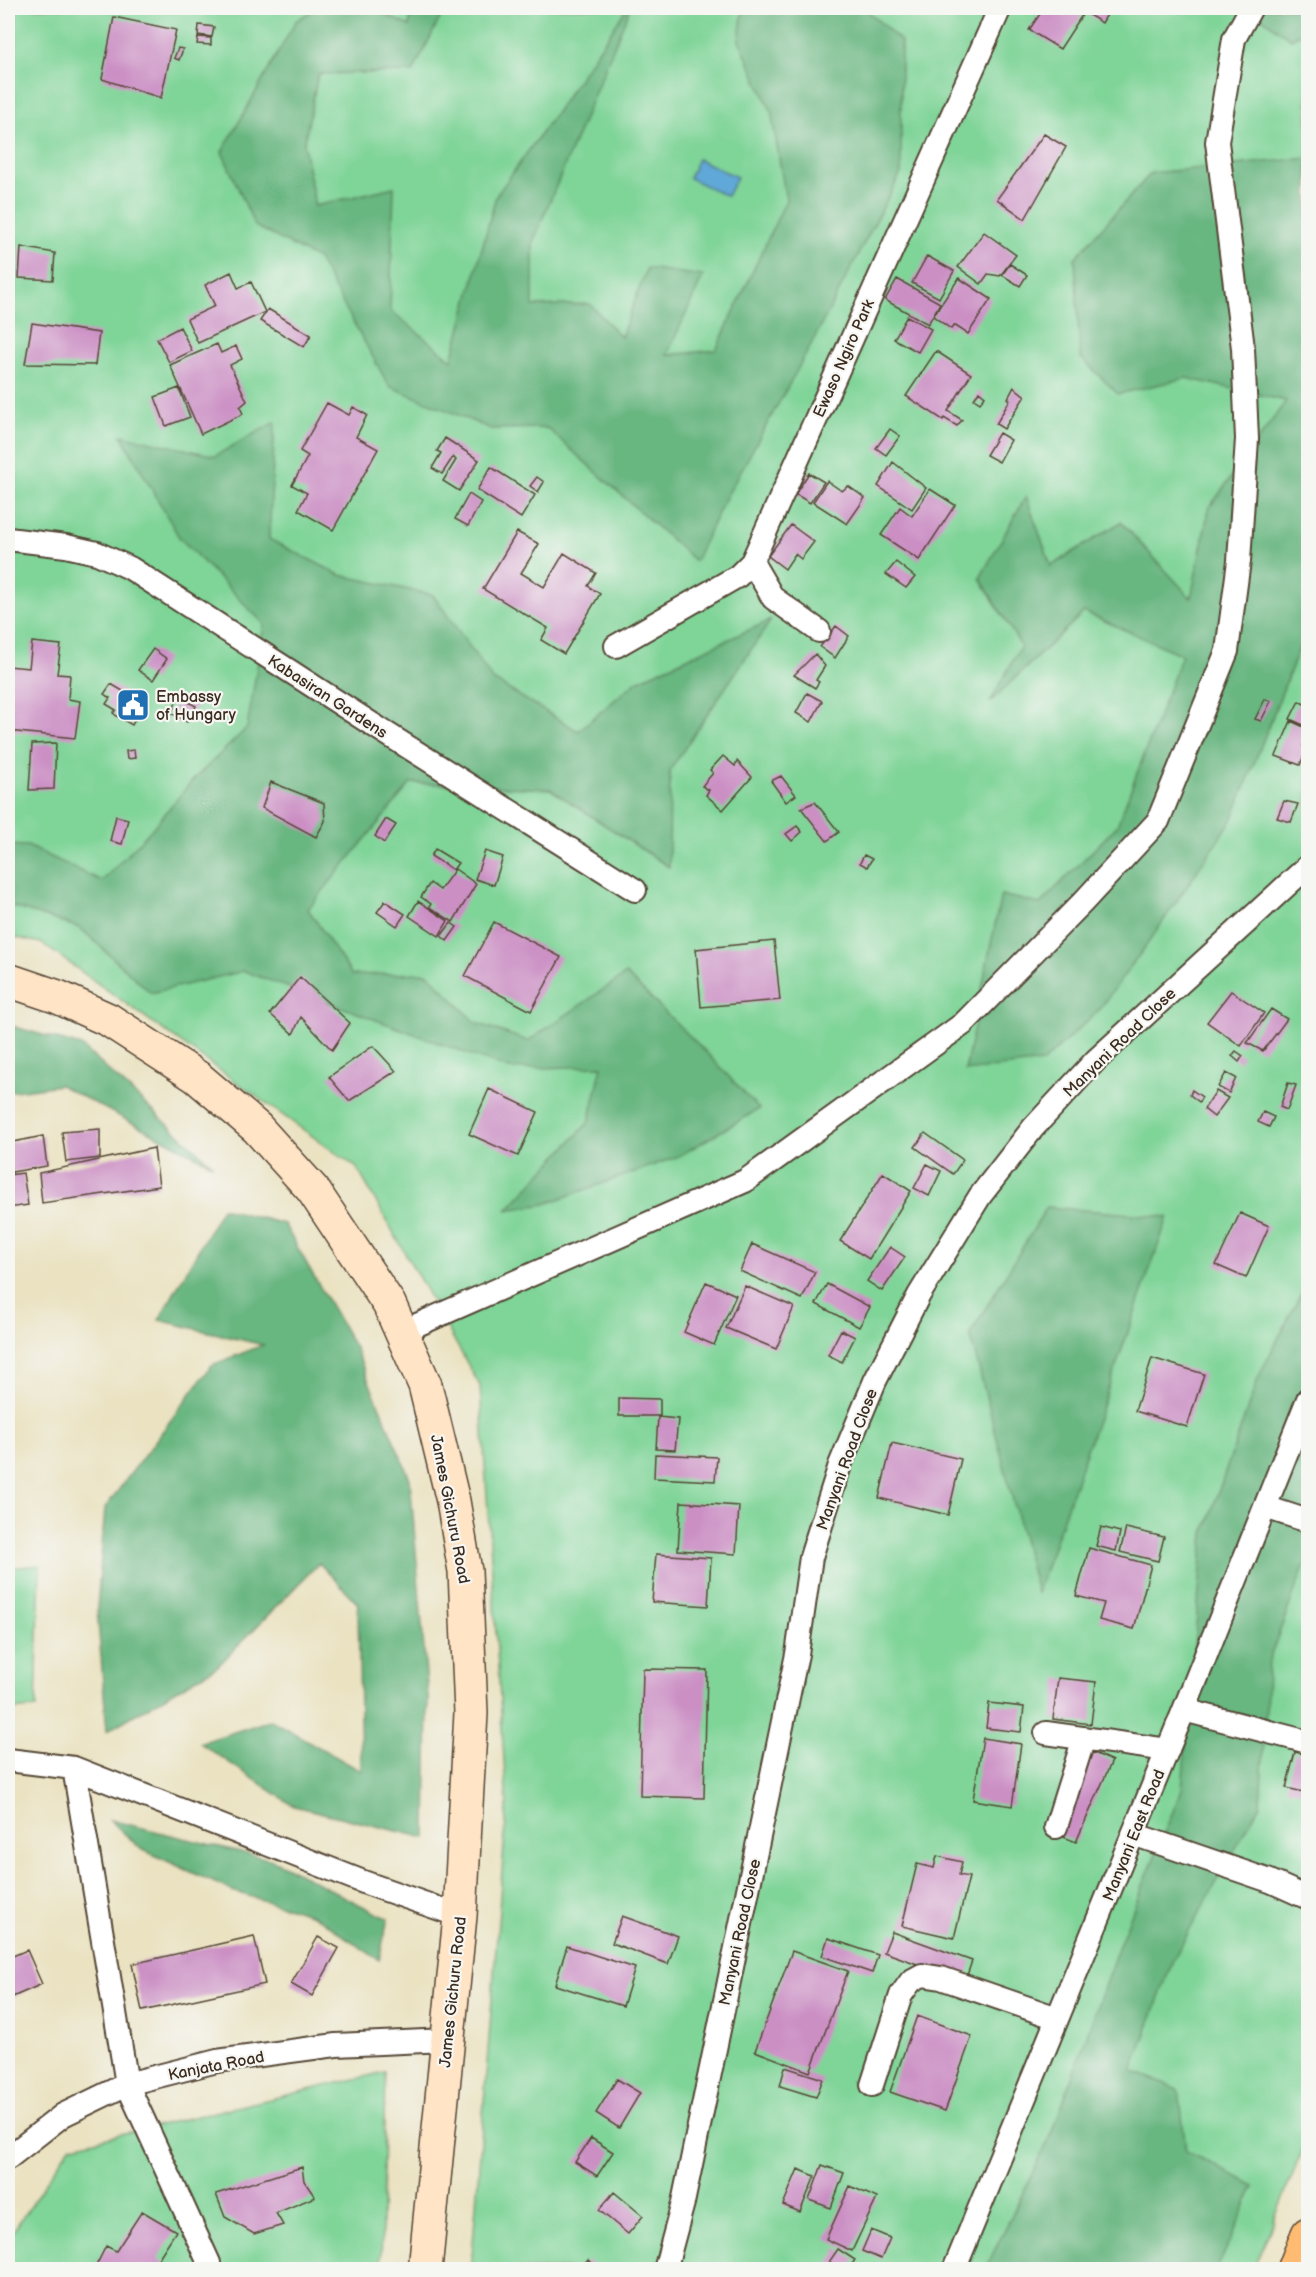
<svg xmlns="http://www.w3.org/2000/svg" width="1316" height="2277" viewBox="0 0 1316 2277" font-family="'Balsamiq Sans',sans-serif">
<rect width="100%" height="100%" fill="#f6f6f2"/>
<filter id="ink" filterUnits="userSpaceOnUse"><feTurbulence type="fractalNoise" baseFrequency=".0167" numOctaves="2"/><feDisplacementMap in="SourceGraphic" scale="12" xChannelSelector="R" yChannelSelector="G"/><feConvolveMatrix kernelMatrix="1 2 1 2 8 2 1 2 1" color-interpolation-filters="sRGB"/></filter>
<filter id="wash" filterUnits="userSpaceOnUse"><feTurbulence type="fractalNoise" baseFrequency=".008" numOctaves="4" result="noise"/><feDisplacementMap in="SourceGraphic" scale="24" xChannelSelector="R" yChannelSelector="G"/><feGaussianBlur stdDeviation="1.35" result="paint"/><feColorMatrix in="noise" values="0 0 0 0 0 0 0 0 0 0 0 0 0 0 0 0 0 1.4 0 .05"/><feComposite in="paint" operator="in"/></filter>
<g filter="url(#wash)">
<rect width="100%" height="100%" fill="#eae2c1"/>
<!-- green -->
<path fill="#7fd498" stroke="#5d7f5b" stroke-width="1.5" d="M8,8H1308V2137L1254,2269H471L507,1807L480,1386L357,1168L41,943L8,936Z
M40,1565L36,1708L8,1710V1568Z
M385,2072L381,2269L8,2270V2239L70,2146Z"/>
<!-- forest -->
<path fill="#67b680" stroke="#51704f" stroke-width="1.5" d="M316,8H372L409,26L412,8H445L413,72L318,74L304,145L315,206L394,187L390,310L452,360L496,196L557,111L627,8H630L533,242V306L590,304L621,337L647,268L703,276L667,355L716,350L786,200L771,111L739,40L743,8H864L901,41V173L805,356L723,503L695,561L547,428L491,429L389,386L318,259L255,226L222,152L296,21Z
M1248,8H1308V29L1291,39Z
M1308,158V626L1232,820L1151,939L1098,1011L1043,1062L965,1071L1001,895L1040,904L1117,826L1182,655L1084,612L990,702L1021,646L980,578L1026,496L1051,566L1121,522L1191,598L1209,508L1286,401L1186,378L1118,394L1080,357L1075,258L1151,173Z
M275,422L269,539L340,575L433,595L493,680L578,731L637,681L771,620L670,770L669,867L550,789L411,783L308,909L352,975L427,973L476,1023L528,1041L626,974L705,1051L759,1109L679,1156L545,1204L507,1210L589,1122L602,1066L509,1069L244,971L151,993L80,928L8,905V845L28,846L102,881L150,831L193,780L247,728L264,624L179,537L121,435L215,456Z
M8,1025L81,1046L213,1165L60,1085L8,1092Z
M1047,1207L1168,1217L1037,1593L970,1334Z
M222,1208L284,1224L355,1348L410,1479L428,1698L426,1838L294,1806L200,1743L271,1720L361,1771L358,1604L319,1563L218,1666L107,1731L97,1609L105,1508L212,1365L263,1345L159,1320Z
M1308,1280V1556L1269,1660L1260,1805L1173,1960L1132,2071L1179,2089L1186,2151L1255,2186L1217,2269L985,2270L1053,2131L1119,1945L1182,1789L1204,1533L1259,1376Z
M110,1820L273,1860L388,1919L379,1960L313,1915L235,1892L141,1849Z"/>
<!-- water -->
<path fill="#60a8d7" stroke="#4e697a" stroke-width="1.5" d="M698,159L737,177L727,196L689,178Z"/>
<g id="blocks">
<!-- building -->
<path fill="#cb8fc4" d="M1044,8H1111L1102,23L1084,12L1060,49L1029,30Z
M114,17L176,30L161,98L102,79Z
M199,25L214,27L212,37L198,35Z
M198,37L211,38V45L197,44Z
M178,48L183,49L179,60L174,58Z
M1044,134L1066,147L1025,219L997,199Z
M984,232L1016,255L1000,276L988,274L981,284L958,267Z
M21,247L55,253L53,280L19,278Z
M927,256L954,271L939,298L912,283Z
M1010,264L1027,275L1020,286L1002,275Z
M231,272L238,288L251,282L265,312L198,343L187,319L215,306L205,285Z
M959,278L991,299L968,334L954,325L951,329L933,316Z
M897,279L940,303L928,324L885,300Z
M268,309L311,335L304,347L260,321Z
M907,316L931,329L918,352L894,339Z
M32,323L99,333L95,365L25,364Z
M180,327L192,351L169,362L157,339Z
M217,344L221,353L236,346L242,359L230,365L247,401L240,407L243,414L201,434L170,365Z
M936,351L971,374L948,411L962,420L957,426L944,418L943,420L906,396Z
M1014,387L1025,396L1004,429L996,424L1010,400L1008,398Z
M179,388L190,417L166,426L155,397Z
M979,391L985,396L980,403L974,399Z
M327,403L349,415L353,407L367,415L356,437L378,449L333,530L298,510L307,493L292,485L308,456L300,451Z
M890,429L900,436L886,455L876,448Z
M999,433L1011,440L999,462L986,455Z
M445,438L479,460L459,491L443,481L456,460L453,457L442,474L432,468L441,453L437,451Z
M893,462L926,488L912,509L878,486Z
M491,467L535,495L521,518L477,490Z
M809,473L824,482L810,503L795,494Z
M537,477L544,482L538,492L530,486Z
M827,481L842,491L848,486L865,498L847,524L813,502Z
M930,489L955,505L919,560L881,535L900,507L912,516Z
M469,494L481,502L468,526L455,519Z
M791,525L814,542L801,559L795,554L785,569L768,556Z
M517,532L539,544L521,573L544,587L564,553L596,573L588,586L600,594L564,654L541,640L548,628L483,589Z
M896,562L915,577L906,588L886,574Z
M836,626L849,636L835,658L820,647Z
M32,642L61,645L57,674L70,675L68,699L80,701L75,738L8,731L9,716H8V666L29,668Z
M153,649L167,659L153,680L138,670Z
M815,654L825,666L816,680L819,682L815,688L794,675Z
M111,684L128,694L124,702L121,700L120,702L126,706L118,717L113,713L116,710L106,704L110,698L104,694Z
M807,693L822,701L811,722L796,713Z
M179,697L196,706L187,722L171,713Z
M1265,699L1271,701L1261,721L1255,719Z
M1299,701L1308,706V727L1290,719Z
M131,710L138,714L132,725L125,721Z
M1291,721L1308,729L1303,746L1307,748L1300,765L1276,756Z
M56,743L54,789L29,790L32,744Z
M134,750L135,758L127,759L126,751Z
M723,756L735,766L737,761L752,777L723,810L706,795L709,790L702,786L713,773L710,770Z
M781,776L796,795L786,802L771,781Z
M271,782L324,803L325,821L316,837L262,808Z
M1284,801L1298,804L1291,822L1277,818Z
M815,802L839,832L827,841L801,808Z
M116,816L128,819L122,844L110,841Z
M386,819L396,825L384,843L375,836Z
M797,826L802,832L792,841L786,834Z
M435,849L458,863L453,870L431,856Z
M485,851L503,857L494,885L475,879Z
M864,855L872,859L867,867L860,863Z
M455,869L476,884L453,922L429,907L431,904L421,897L430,883L440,890Z
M385,901L405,914L397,926L377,912Z
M418,901L448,921L439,936L409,916Z
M494,922L561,957L531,1011L465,976Z
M451,923L457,927L447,941L441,936Z
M774,941L780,1000L701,1007L696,949Z
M300,977L350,1023L332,1050L301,1017L293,1034L270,1014Z
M1231,991L1264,1013L1241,1046L1207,1022Z
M1271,1009L1287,1019L1263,1051L1247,1043Z
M373,1046L396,1071L349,1101L329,1077Z
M1236,1051L1243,1056L1239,1062L1232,1056Z
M1226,1073L1236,1078L1229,1093L1218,1087Z
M1288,1083L1296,1085L1287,1110L1280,1107Z
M489,1089L538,1112L518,1156L469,1134Z
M1192,1090L1202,1097L1199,1102L1190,1095Z
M1216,1091L1228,1098L1214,1117L1204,1109Z
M1263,1112L1274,1117L1269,1127L1258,1122Z
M100,1129V1158L66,1162L62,1132Z
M925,1133L963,1160L953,1174L915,1147Z
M43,1136L47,1166L12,1172L11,1174L8,1143Z
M154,1148L159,1186L42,1203L39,1173Z
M927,1164L941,1171L929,1196L914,1188Z
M23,1173L28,1205L8,1208V1175Z
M883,1173L911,1191L869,1259L840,1241Z
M1240,1213L1269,1226L1246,1278L1216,1265Z
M752,1244L815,1272L802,1299L740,1271Z
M890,1247L905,1257L882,1291L867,1281Z
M706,1282L736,1295L714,1345L684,1332Z
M827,1284L870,1307L859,1327L816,1304Z
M745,1286L794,1307L776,1349L726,1328Z
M841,1330L855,1337L842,1362L828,1355Z
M1152,1358L1204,1374L1187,1427L1135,1411Z
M619,1398L660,1399V1416H619Z
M658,1417L678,1419L675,1450L656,1449Z
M892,1443L961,1459L948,1515L879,1498Z
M655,1454L717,1457L715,1481L654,1478Z
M681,1502L739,1506L736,1554L678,1550Z
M1101,1527L1120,1532L1116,1551L1096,1546Z
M1126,1528L1164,1537L1158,1561L1120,1552Z
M1089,1548L1151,1565L1134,1629L1099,1620L1104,1603L1076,1596Z
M656,1554L711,1558L708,1606L652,1602Z
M643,1669L707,1670L704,1798L640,1796Z
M1058,1678L1096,1682L1091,1724L1053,1719Z
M989,1703L1024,1707L1021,1732L986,1728Z
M983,1738L1021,1744L1012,1806L973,1800Z
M1092,1752L1112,1761L1076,1842L1056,1834Z
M1295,1752L1308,1755V1793L1286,1788Z
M937,1856L962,1862L959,1875L969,1877L954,1938L902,1926L917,1864L934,1868Z
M622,1916L678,1936L668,1964L612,1943Z
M892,1932L972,1961L965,1981L884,1952Z
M254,1936L265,1984L142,2011L132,1964Z
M318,1937L339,1948L312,1996L291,1984Z
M828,1938L878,1955L872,1973L822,1956Z
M567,1946L635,1968L623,2006L555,1985Z
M27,1950L42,1984L8,1999V1958Z
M792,1951L848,1971L810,2072L755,2051Z
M917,2016L972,2036L945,2111L890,2092Z
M785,2067L823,2079L816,2097L780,2086Z
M617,2079L640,2093L619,2128L596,2113Z
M591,2138L613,2152L597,2176L575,2162Z
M822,2165L844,2173L831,2208L809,2200Z
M302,2167L304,2181L315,2197L276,2213L283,2225L254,2234L225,2217L216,2194Z
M798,2169L815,2176L800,2212L783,2205Z
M850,2186L877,2198L852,2251L826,2239Z
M614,2192L643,2216L628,2234L599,2210Z
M142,2211L176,2231L158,2259L173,2270H94L106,2246L116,2251Z
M871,2230L890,2238L881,2259L862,2251Z
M838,2249L855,2260L848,2270H840L829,2262Z
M588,2260L599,2270H580Z"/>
</g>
</g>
<g filter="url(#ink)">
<use href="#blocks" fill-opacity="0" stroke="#554636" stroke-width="1.5"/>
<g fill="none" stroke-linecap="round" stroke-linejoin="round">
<!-- street casing -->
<g stroke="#554636" stroke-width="26">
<path id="street" d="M8,539L66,546L97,553L130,568L381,730L635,890
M752,562L773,598L819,631
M616,646L738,576L752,562L1000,8
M401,1332L745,1181L963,1024L1083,902L1158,821L1227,651L1239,561L1247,439L1243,348L1217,142L1234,39L1251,8
M1265,1507L1308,1521
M1184,1710L1308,1742
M1046,1733L1168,1750
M8,1760L74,1768L366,1883L460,1916
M74,1768L127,2084L209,2263
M1056,1827L1084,1738
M1133,1834L1270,1881L1308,1898
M872,2085L901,1995L911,1981L922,1975L941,1978L1057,2018
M8,2158L63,2115L127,2084L217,2061L336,2045L447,2040
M665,2270L683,2203L797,1654L811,1557L840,1465L875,1381L919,1295L980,1196L1033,1128L1096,1060L1308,866
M954,2270L1184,1710L1308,1399"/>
</g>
<!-- secondary casing -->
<g stroke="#554636" stroke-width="36">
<path id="secondary" d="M8,980L58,997L109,1020L197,1077L257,1128L313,1190L389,1304L425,1385L453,1501L465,1571L471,1713L460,1916L425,2270"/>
</g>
<!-- primary casing -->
<g stroke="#554636" stroke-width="36">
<path id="primary" d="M1294,2270L1308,2234"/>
</g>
<!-- street -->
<use href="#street" stroke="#fff" stroke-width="22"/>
<!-- secondary -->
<use href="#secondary" stroke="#ffe4c6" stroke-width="33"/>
<!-- primary -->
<use href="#primary" stroke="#febb71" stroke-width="33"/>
</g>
</g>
<!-- icons -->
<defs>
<g id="civic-square" transform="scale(1.725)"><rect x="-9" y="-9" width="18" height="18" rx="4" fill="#1f6fb2" stroke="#f6f6f2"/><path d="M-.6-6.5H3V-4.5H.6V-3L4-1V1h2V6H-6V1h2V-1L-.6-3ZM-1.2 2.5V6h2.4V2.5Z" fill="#fff"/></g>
</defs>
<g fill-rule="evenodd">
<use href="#civic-square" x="133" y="705"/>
</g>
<g text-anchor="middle" stroke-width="4.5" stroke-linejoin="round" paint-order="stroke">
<!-- street labels -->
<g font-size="16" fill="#3b2a1e" stroke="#f6f6f2">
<text transform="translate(843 358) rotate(-66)" y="6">Ewaso Ngiro Park</text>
<text transform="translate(328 696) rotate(33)" y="6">Kabasiran Gardens</text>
<text transform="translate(1119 1042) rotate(-44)" y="6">Manyani Road Close</text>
<text transform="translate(846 1459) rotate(-70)" y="6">Manyani Road Close</text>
<text transform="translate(451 1509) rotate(79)" y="6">James Gichuru Road</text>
<text transform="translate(1133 1835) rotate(-68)" y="6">Manyani East Road</text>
<text transform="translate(739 1932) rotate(-78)" y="6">Manyani Road Close</text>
<text transform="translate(452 1992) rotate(-84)" y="6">James Gichuru Road</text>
<text transform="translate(216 2065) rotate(-11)" y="6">Kanjata Road</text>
</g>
<!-- poi labels -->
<g font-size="16" fill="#3b2a1e" stroke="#f6f6f2" text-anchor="start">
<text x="156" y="702">Embassy<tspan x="156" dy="18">of Hungary</tspan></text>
</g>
</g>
<!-- margin -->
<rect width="1316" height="2277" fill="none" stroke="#f6f6f2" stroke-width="30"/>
</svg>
